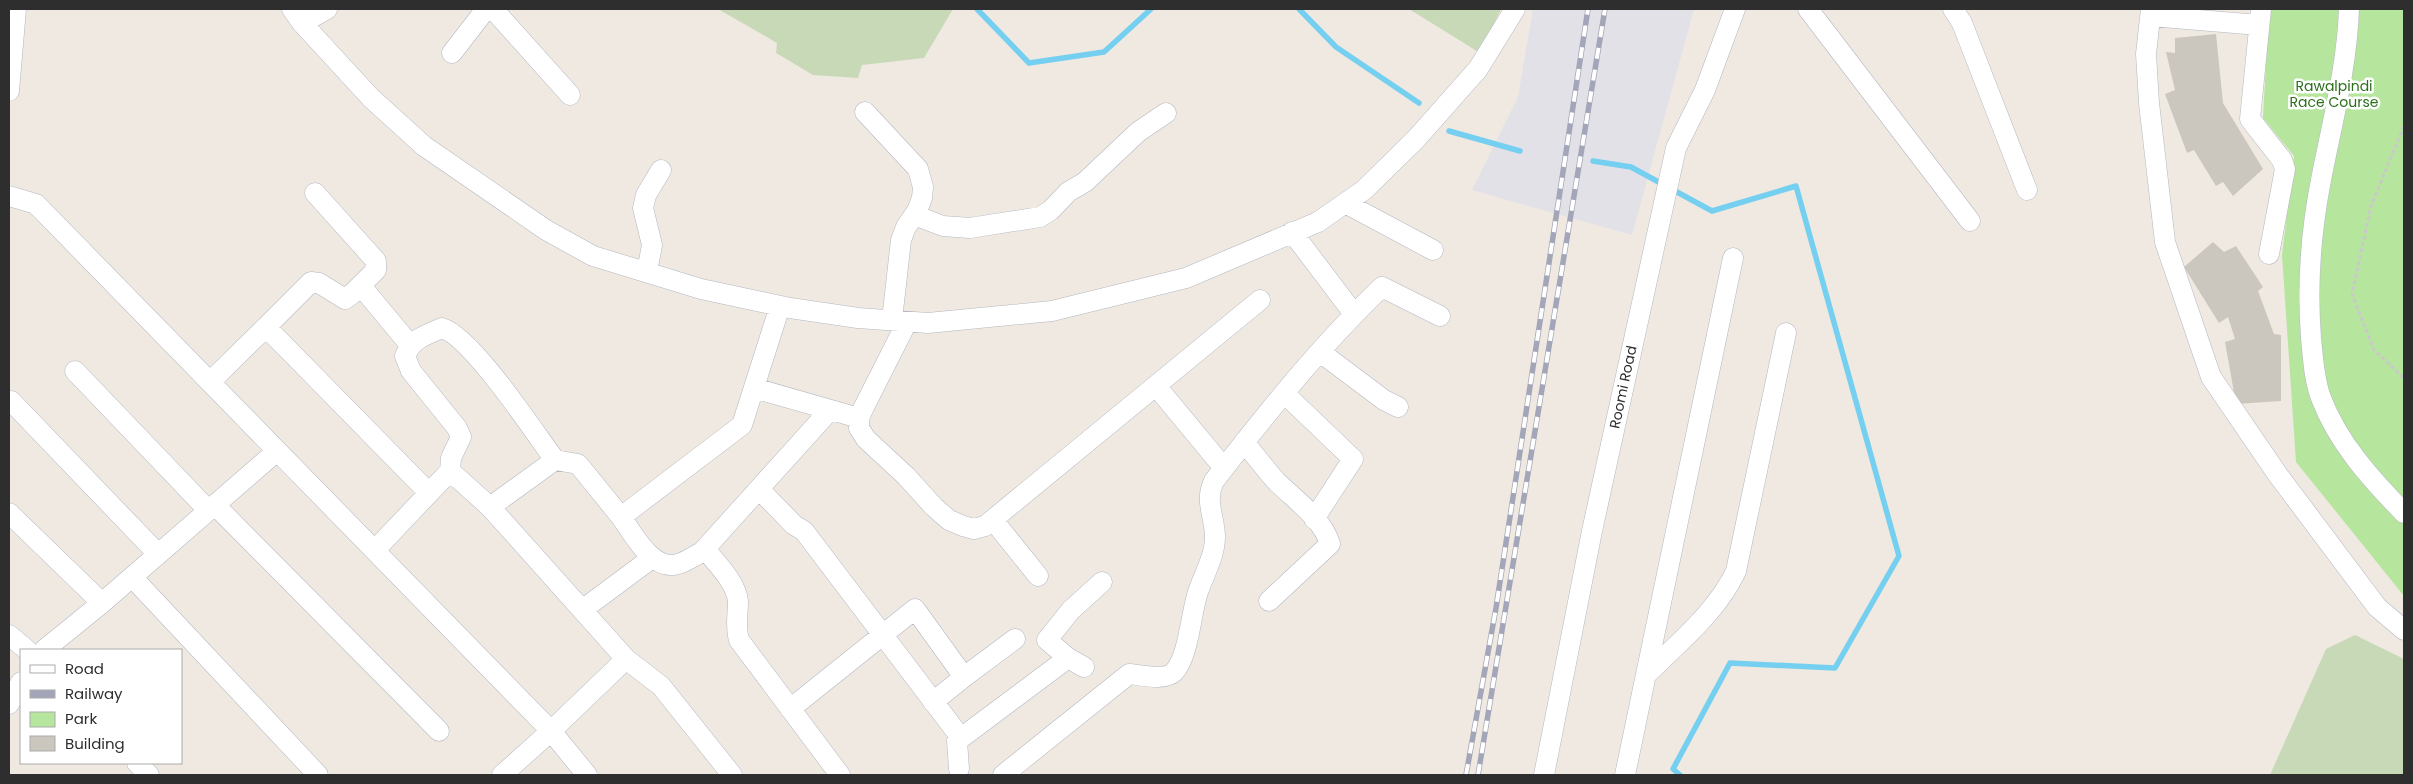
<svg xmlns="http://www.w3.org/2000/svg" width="2413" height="784" viewBox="0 0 2413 784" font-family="Poppins,sans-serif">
<rect width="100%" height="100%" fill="#efe9e1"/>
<!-- industrial -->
<path fill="#e3e1e8" d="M1533,9H1694L1632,235L1472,190L1518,97Z"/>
<!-- green -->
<path fill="#b6e59e" d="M2269,9H2404V596L2296,462L2282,255L2294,156L2263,118Z"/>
<!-- cemetery -->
<path fill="#c8d9b8" d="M718,9H953L924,58L862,65L858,78L813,75L776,53L777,43Z
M1409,9H1501L1480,53Z
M2355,635L2404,659V775H2270L2326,649Z"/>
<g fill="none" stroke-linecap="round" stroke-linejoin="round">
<!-- stream -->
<path stroke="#75cff0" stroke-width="5.5" d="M977,9L1029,63L1104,52L1151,9
M1299,9L1336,47L1419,103
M1449,131L1520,151
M1593,161L1631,167L1712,211L1796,186L1899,556L1835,668L1730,663L1673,769L1680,775"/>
</g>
<!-- building -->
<path fill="#cbc7bf" d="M2216,34L2223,103L2263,169L2233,196L2223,182L2216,186L2194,150L2187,153L2165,94L2175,90L2166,52L2175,53V38Z
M2213,242L2224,252L2236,246L2263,287L2258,291L2274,334L2281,335V401L2236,404L2225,342L2235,339L2228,317L2219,323L2184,267Z"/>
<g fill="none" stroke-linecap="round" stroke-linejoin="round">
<!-- minor casing -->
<g stroke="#b4b7c1" stroke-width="21">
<path id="minor" d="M292,9L302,23L371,98L424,146L546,230L593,256L701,289L790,308L858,318L928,323L1052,311L1186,278L1318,222L1364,190L1416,139L1478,69L1515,9
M493,9L570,95
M1808,9L1970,221
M1953,9L1962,23L2027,190
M2151,9L2146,54L2149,103L2165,242L2211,377L2278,475L2377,607L2404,630
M2261,9L2250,119L2282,160L2285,169L2269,254
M2349,9C2347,67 2332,123 2321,180C2311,231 2307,286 2311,338C2313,357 2314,380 2321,398C2338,443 2371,479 2404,513
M2150,16L2259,25
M302,23L327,9
M452,53L486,9
M9,91L16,9
M865,112L918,169L923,187L922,198L917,211L906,227L901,240L892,320
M9,196L36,204L551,731L626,659L490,507L555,460L578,464L621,517L742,425L780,306
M1345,203L1433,250
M914,215L943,226L970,228L1040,217L1051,210L1068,192L1085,182L1138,132L1166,113
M1292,232L1354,314
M647,272L652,245L643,208L646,195L661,170
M361,286L410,345
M907,322L864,407L859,418V428L866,439L906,476L934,507L949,520L963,526L974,529L985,526L1260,300
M266,327L311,282L319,283L345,299L352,294L376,270V261L315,193
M1320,352L1384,400L1398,407
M75,371L208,510
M210,382L266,327L429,493
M1156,386L1224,468
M754,388L859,418
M1284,393L1353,459L1314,519
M11,401L158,554
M1244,442C1255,455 1265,469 1276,481C1294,499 1323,519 1330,544L1269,601
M450,471L451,458L461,437L457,428L411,371L405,356C412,339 425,335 442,328C472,337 534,432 555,460
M759,489L794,525L804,531L961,738
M215,505L439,731
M9,513L102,603L277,451
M621,517C633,534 653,572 678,564C686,562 694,556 702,552L830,410
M993,520L1038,576
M705,549C716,563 736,582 738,601C738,615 735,626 739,640L840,775
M375,550L450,471L490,507
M132,577L318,775
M582,610L652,558
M9,635L27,650
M44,650L102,603
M626,659L661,686L732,775
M1084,667L1068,658L1047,640L1071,610L1102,582
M1646,675C1678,643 1717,612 1736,571L1786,333
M964,677L1015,639
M9,704L21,682
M790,709L915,609L964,677L933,702
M137,763L149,775
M959,769L957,741L1068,658
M502,775L551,731L587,775
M1003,775L1129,674C1140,675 1165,681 1174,672C1189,656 1191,612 1198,592C1204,574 1215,556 1215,537C1215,517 1204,501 1214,481C1266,414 1320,346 1382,287L1440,316
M1544,775L1592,531L1676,148L1705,90L1735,9
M1625,775L1733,258"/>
</g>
<!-- path -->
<path stroke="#c9c9c9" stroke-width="3" stroke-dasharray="4 2.5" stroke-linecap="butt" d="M2404,126L2371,206L2352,294L2374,350L2404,378"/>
<!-- minor -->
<use href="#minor" stroke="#fff" stroke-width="20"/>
<!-- rail casing -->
<g stroke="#a3a6b8" stroke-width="5.5">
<path id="rail" d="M1466,775L1496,608L1588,9
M1478,775L1605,9"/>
</g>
<!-- rail -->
<use href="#rail" stroke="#fff" stroke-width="4" stroke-dasharray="11" stroke-linecap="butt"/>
</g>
<g text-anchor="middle" stroke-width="5" stroke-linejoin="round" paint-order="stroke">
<!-- park labels -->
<g font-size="14" fill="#2c6e1b" stroke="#fff">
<text x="2334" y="91">Rawalpindi<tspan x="2334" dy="16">Race Course</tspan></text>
</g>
<!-- street labels -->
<g font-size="14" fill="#2e2e2e" stroke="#fff">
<text transform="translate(1623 387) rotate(-78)" y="5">Roomi Road</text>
</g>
</g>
<!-- border -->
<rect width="2413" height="784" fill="none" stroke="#2e2e2e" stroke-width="20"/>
<!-- legend -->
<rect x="20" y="649" width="162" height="115" fill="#ffffff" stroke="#ababab"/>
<rect x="30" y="665" width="25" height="8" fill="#ffffff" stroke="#ababab"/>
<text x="65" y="674" font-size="15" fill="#2e2e2e">Road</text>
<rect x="30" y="690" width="25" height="8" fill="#a3a6b8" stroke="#ababab"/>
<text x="65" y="699" font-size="15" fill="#2e2e2e">Railway</text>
<rect x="30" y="712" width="25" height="15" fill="#b6e59e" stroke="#ababab"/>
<text x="65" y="724" font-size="15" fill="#2e2e2e">Park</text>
<rect x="30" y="736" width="25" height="15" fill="#cbc7bf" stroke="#ababab"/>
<text x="65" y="749" font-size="15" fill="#2e2e2e">Building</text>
</svg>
